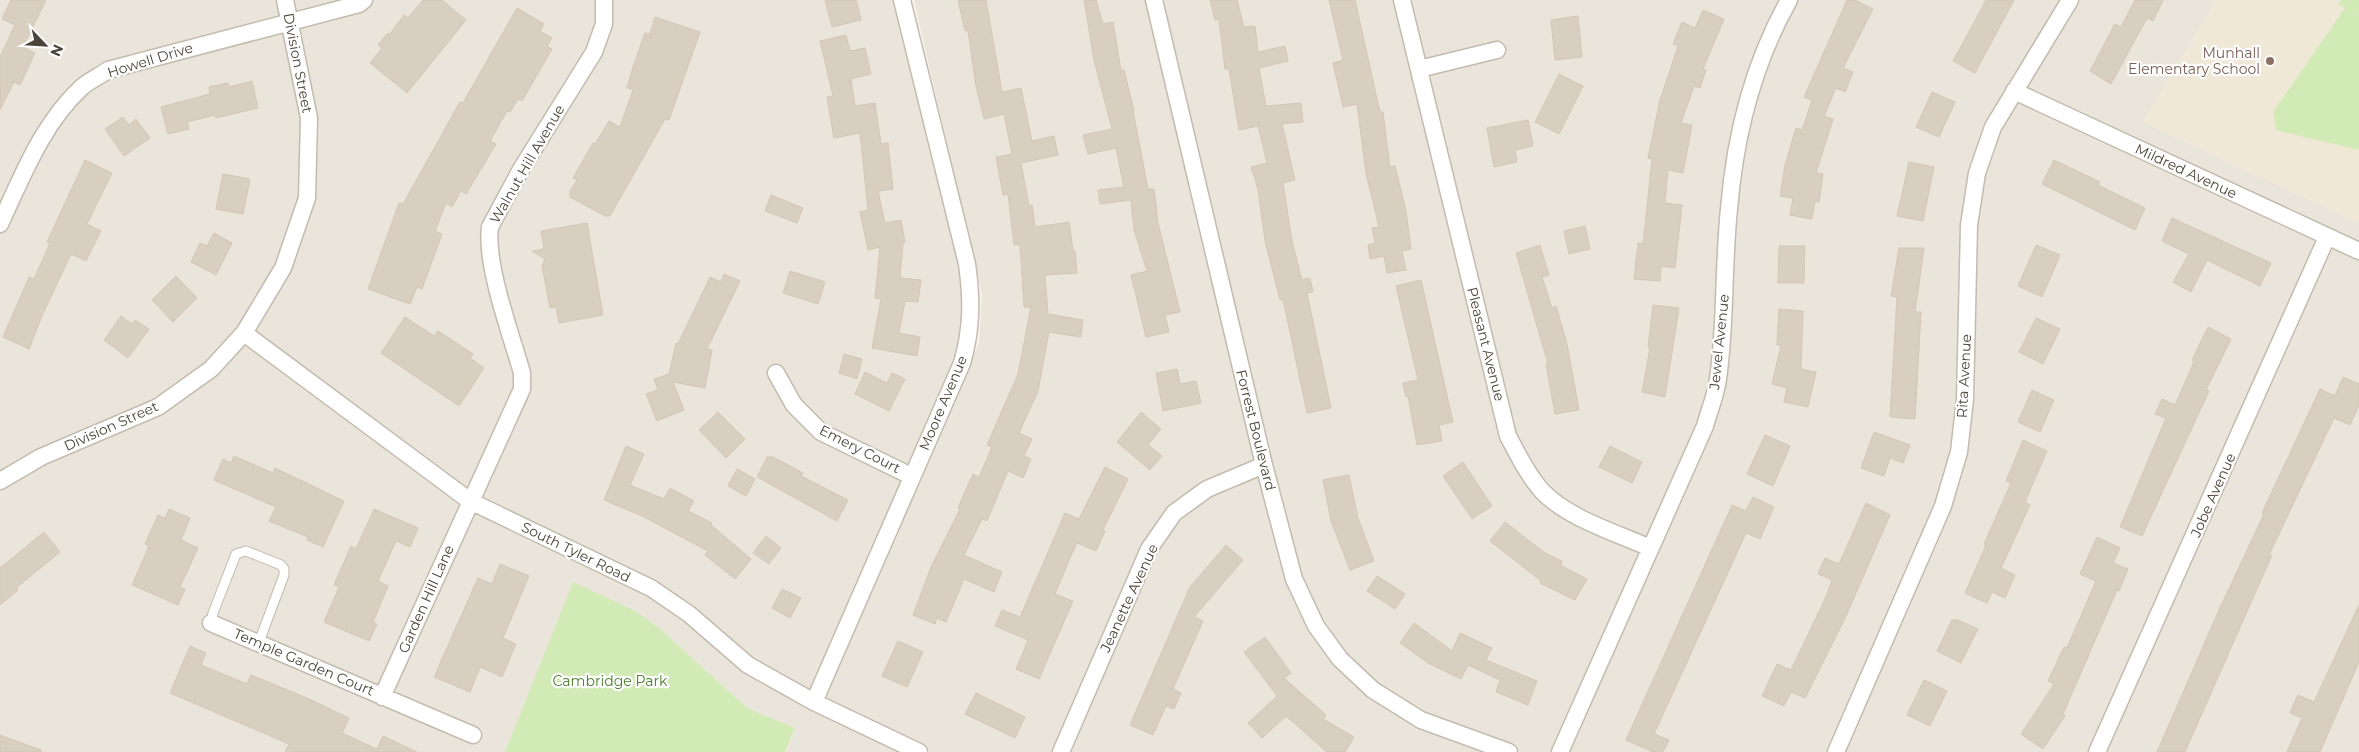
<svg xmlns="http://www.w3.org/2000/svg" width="2359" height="752" viewBox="0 0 2359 752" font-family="Montserrat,sans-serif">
<rect width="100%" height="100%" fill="#f6f3ec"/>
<!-- residential -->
<path fill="#eae5da" d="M0,0H900L962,268L964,314L958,356L805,705L902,752H786L795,728L747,708L659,628L574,582L505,752H0Z
M914,0H2217L2143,122L2359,223V752H931L824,701L979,343L982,295Z"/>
<!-- education -->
<path fill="#efe8d6" d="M2217,0H2359V223L2143,122Z"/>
<!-- green -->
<path fill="#d2eab5" d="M2340,0H2359V12H2357L2359,14V150L2276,130L2273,112L2345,8L2339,5Z
M573,582L635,611L659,628L747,708L795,728L785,752H505Z"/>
<!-- building -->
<path fill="#d8cfc1" stroke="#d3c7b4" d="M11,0H46L23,47L35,53L20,85L14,82L0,110V57L15,25L2,19Z
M423,0H442L466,20L407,93L370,63L382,48L378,45L388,33L389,35L404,15L408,18Z
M825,0H856L861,20L832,27Z
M958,0H986L1002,92L1021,88L1032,141L1054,136L1058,155L1021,163L1029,206L1032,205L1035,227L1069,222L1073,251H1075L1077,273L1045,275L1048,314L1083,320L1081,337L1049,332L1038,391L1019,433L1032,439L1024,456L1031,459L1023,478L1008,471L987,521L982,519L964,555L1002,572L994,592L964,579L946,622L937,618L935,624L913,615L931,567L960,509L958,508L973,474L979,477L992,447L987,445L1018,374L1031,307H1024L1020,245H1014L1008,194L1003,195L996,157L1012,154L1004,114L984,119L976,86L968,31H965Z
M1084,0H1096L1103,24L1113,22L1121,71L1124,70L1134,111H1133L1148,189H1154L1158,223L1180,312L1165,315L1169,332L1146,337L1131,275L1147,271L1134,230L1131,200L1100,204L1098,190L1124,187L1116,148L1088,154L1083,135L1112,129L1094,60Z
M1210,0H1237L1244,27L1255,26L1258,52L1285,46L1288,61L1259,68L1266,106L1301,103L1303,122L1282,124L1295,180L1283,183L1292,241L1302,280L1310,278L1313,292L1307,293L1331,408L1307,413L1283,299L1280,300L1265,241L1258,189L1251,167L1267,163L1258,126L1239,130L1229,69H1225L1219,19L1215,20Z
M1329,0H1355L1380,112H1383L1390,167L1395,166L1406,211L1411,249L1402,251L1406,270L1387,273L1384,256L1370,259L1368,245L1375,243L1372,228L1379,227L1366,173L1357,104L1343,107L1333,63L1343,60Z
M1847,0H1855L1873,9L1843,68L1853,72L1845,92L1836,88L1824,116L1833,119L1816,173L1823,174L1819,202L1815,201L1812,219L1790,215L1793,198L1780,196L1785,165L1796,128L1802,130L1812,100L1804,97Z
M1986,0H2014L1975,73L1953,61Z
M2135,0H2163L2153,21L2147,18L2111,84L2090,71L2115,24L2121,27Z
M517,8L544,24L540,31L552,38L547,46L552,49L522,101L518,99L510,112L507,111L490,141L496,144L466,194L461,191L452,207L446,203L435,231L442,234L422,289L417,287L410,304L368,289L399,203L403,204L460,102L463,103Z
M1703,10L1724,19L1703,69L1706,70L1700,88L1694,86L1681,123L1692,125L1683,173L1668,170L1665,203L1682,205L1675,268L1661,266L1660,281L1634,279L1638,243L1643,244L1652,159L1648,158L1660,100L1678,46L1673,44L1682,22L1695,28Z
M1578,16L1582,57L1555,60L1551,20Z
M655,17L700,32L669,120L665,119L610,216H605L570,197V191L577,180L573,178L593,143L595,144L609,121L620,127L633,90L627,88L632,70L645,33L650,34Z
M846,35L850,51L865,48L871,74L851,79L855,106L875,103L881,144L888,143L893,189L878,191L885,223L901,220L905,242L903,243L900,278L921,280L918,302L905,301L899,333L920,337L917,356L872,348L881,299L875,298L880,247L868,250L860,212L868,210L860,133L834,138L827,97L833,96L820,41Z
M1559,74L1583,86L1559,134L1535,122Z
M252,81L258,108L216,118L215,115L187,122L189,129L168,134L161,107L210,94L209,87L228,83L229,87Z
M1932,92L1955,102L1939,137L1916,127Z
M123,117L129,125L136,119L150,138L124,156L105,129Z
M1528,120L1533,146L1515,150L1517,162L1494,167L1487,128Z
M85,160L112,173L87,224L101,231L86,261L71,254L41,318L29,349L3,337L29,277L34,279L50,243L47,242Z
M2054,160L2100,182L2098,185L2145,208L2135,230L2042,184Z
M1909,162L1934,167L1923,221L1897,216Z
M223,174L250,179L243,214L216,209Z
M771,195L803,208L797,223L765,211Z
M2172,218L2271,263L2260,286L2207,260L2191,292L2173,282L2189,254L2162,241Z
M587,223L603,315L559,323L556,307L550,308L542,266L545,259L532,251L544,249L541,231Z
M1585,226L1590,249L1569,254L1564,231Z
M214,233L232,243L216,275L191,262L200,243L207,246Z
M1540,245L1549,275L1542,277L1552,308L1556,306L1567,344L1579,410L1555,414L1546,364H1548L1516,253Z
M2036,245L2060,255L2042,297L2018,286Z
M1779,246H1805L1804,283H1778Z
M1899,248H1924L1915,312H1921L1915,419L1890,417L1897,297L1891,296Z
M790,271L825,282L818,304L783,293Z
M724,274L740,281L707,349L712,350L705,388L673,382L684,410L657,421L646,394L658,390L654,379L669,374L676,343L678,344L710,277L721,282Z
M176,276L197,298L173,322L152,300Z
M1421,280L1453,422L1439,425L1442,441L1417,445L1408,396L1406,397L1403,383L1418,380L1396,286Z
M1653,305L1679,308L1665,397L1642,392L1650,348L1648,347Z
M1779,309L1803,311L1801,369L1816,372L1808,407L1784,402L1787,388L1772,384L1781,345H1777Z
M121,316L132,324L135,320L149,329L128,358L104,340Z
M405,317L434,336L438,331L473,354L470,358L484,368L459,406L381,353Z
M2036,318L2060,329L2043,364L2019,352Z
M2208,327L2231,339L2206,390L2209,391L2142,536L2120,527L2166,418L2155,414L2162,399L2175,405L2194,362L2192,360Z
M844,354L862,359L857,379L839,373Z
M1177,369L1180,384L1196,381L1201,403L1163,411L1156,373Z
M865,372L887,383L892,373L905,379L889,411L855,394Z
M2343,377L2359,384V405L2350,425L2334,418L2268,557L2272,555L2185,752H2157L2219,610L2264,514L2262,513L2320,389L2335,396Z
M2032,390L2054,400L2040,432L2018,422Z
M718,412L745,439L726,458L699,430Z
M1141,412L1161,429L1148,445L1162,456L1150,470L1117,442Z
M1874,432L1910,445L1903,463L1890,458L1884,476L1861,468Z
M1765,435L1790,446L1773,486L1747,474Z
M2023,440L2047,451L2025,502L2030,505L2001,568L2015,575L2005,598L1992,592L1987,603L1965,593L1986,545L1984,544L2011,483L2006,481Z
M626,446L644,454L630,485L664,499L670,488L694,501L688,511L712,523L711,525L751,559L735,579L705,555L708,551L642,516L604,500Z
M1610,446L1642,462L1632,483L1599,467Z
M234,456L273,473L275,468L344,501L323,547L307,540L308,537L269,521L276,507L214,480L223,459L231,463Z
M767,457H773L803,473L801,476L848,500L837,521L757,477Z
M1463,462L1492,506L1472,519L1443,476Z
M1105,467L1128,479L1103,530L1105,531L1096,551L1077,543L1070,558L1055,594L1073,601L1039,679L1016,669L1028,640L995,626L1002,610L1020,617L1065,513L1079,519Z
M737,469L755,479L746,496L728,486Z
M1349,475L1358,518L1374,561L1350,570L1331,521L1323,480Z
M1753,497L1774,507L1760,539L1746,533L1654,734L1669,740L1663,752H1653L1626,740L1732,505L1746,511Z
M1866,503L1890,515L1846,616L1805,698L1791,692L1784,706L1762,696L1777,664L1791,670L1826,597L1832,580L1818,574L1825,558L1839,564Z
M169,509L190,518L181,540L198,548L180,587L185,589L178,605L132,585L149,546L145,544L158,515L165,518Z
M374,509L418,528L410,547L396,541L378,581L388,586L373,622L377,624L369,641L324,622L339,587L334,585L351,546L356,549Z
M1505,522L1545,553L1562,561L1560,565L1587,579L1575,600L1540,583L1541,581L1490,541Z
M44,532L60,552L16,588L18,590L0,605V568Z
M766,536L781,548L769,564L753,553Z
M2097,537L2120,548L2113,563L2128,569L2119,591L2117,590L2063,714L2065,716L2043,749L2021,734L2054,684L2048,681L2064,647L2067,648L2096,581L2080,574Z
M1226,545L1243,560L1194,617L1203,621L1173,689L1181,693L1174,709L1166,706L1153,735L1130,725L1190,587Z
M500,564L529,576L503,638L516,644L502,677L480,667L470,692L434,677L478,578L492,584Z
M1377,576L1405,594L1395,609L1367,591Z
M782,589L801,598L790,618L772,608Z
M2359,605V662L2320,752H2287L2302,718L2290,713L2298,695L2314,702Z
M1952,620H1958L1978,629L1961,663L1937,651Z
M1414,623L1452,651L1460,633L1492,648L1486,660L1537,681L1528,705L1496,692L1500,680L1468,665L1461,679L1428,663L1400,643Z
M1265,637L1291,673L1284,678L1326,715L1323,719L1354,737L1345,752H1327L1286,716L1262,738L1248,723L1277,696L1244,652Z
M898,641L923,652L907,687L882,676Z
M190,646L206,653L201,665L247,684L251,675L307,698L349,718L342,733L377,749L383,736L417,752H285L289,744L170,693Z
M1924,680L1947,691L1930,726L1907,715Z
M976,693L1025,717L1015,738L965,714Z
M0,735L41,750V752H0Z"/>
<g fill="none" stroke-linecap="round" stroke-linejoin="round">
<!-- lane casing -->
<g stroke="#c2bbae" stroke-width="11">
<path id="lane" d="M211,623L213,613L236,554L246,551L281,565L284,569V575L259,642"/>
</g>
<!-- street casing -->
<g stroke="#c2bbae" stroke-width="19">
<path id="street" d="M1154,0L1264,465L1294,579L1316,626L1340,659L1373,690L1421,720L1509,752
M1402,0L1508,436C1518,455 1528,475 1542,491C1567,518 1617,533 1650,548
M1419,69L1497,50
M2014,91L2359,251
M0,224C23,175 42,124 82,87C90,80 100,76 108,70L359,4L364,0
M244,333L470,501L651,588L689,614L748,665L814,702L919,752
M776,373L794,405L821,432L911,476
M0,481L41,457L158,407L211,369L244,333L283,268L307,198L309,118L285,0
M211,623L473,735
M382,697L522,389V373C511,334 485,265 490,227L520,171L594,52L604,24V0
M814,702L962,363C972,329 972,299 967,264L902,0
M1061,752L1149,549L1174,513L1207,489L1264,465
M1560,752L1705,426C1709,411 1716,395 1718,379C1726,323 1723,266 1729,209C1735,136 1753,64 1789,0
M1836,752L1943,506L1959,452L1965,399L1969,225L1977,173L1993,127L2070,0
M2097,752L2327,237"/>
</g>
<!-- lane -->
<use href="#lane" stroke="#fff" stroke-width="9"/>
<!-- street -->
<use href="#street" stroke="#fff" stroke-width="16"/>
</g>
<!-- markers -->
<circle fill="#8d6e63" stroke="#fff" stroke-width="2" cx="2270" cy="61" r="5"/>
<g text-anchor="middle" stroke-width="4.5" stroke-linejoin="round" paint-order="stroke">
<!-- education labels -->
<g font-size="14" fill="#785e54" stroke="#fff" text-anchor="end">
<text x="2260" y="58">Munhall<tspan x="2260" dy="16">Elementary School</tspan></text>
</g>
<!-- street labels -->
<g font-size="14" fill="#4b4439" stroke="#fff">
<text transform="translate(150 60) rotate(-17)" y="5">Howell Drive</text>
<text transform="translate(298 63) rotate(79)" y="5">Division Street</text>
<text transform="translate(527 164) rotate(-60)" y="5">Walnut Hill Avenue</text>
<text transform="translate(2186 171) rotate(25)" y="5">Mildred Avenue</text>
<text transform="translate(1719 342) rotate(-84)" y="5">Jewel Avenue</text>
<text transform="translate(1486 344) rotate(76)" y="5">Pleasant Avenue</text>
<text transform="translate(1964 376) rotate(-87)" y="5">Rita Avenue</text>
<text transform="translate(943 403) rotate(-67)" y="5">Moore Avenue</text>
<text transform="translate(111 426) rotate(-24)" y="5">Division Street</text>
<text transform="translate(1256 430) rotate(76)" y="5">Forrest Boulevard</text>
<text transform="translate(860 449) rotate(27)" y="5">Emery Court</text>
<text transform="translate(2213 495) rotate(-66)" y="5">Jobe Avenue</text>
<text transform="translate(576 552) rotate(26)" y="5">South Tyler Road</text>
<text transform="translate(1129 598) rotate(-65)" y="5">Jeanette Avenue</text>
<text transform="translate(426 599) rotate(-66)" y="5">Garden Hill Lane</text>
<text transform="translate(304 662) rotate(23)" y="5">Temple Garden Court</text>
</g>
<!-- park labels -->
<g font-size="14" fill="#4a7f2a" stroke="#fff">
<text x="610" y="686">Cambridge Park</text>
</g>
</g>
<!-- north arrow -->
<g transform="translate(45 45) rotate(115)" stroke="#ffffff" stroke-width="4" paint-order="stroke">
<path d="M0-4L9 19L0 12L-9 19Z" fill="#4b4439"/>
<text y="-8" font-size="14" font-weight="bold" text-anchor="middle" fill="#4b4439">N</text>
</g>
</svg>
